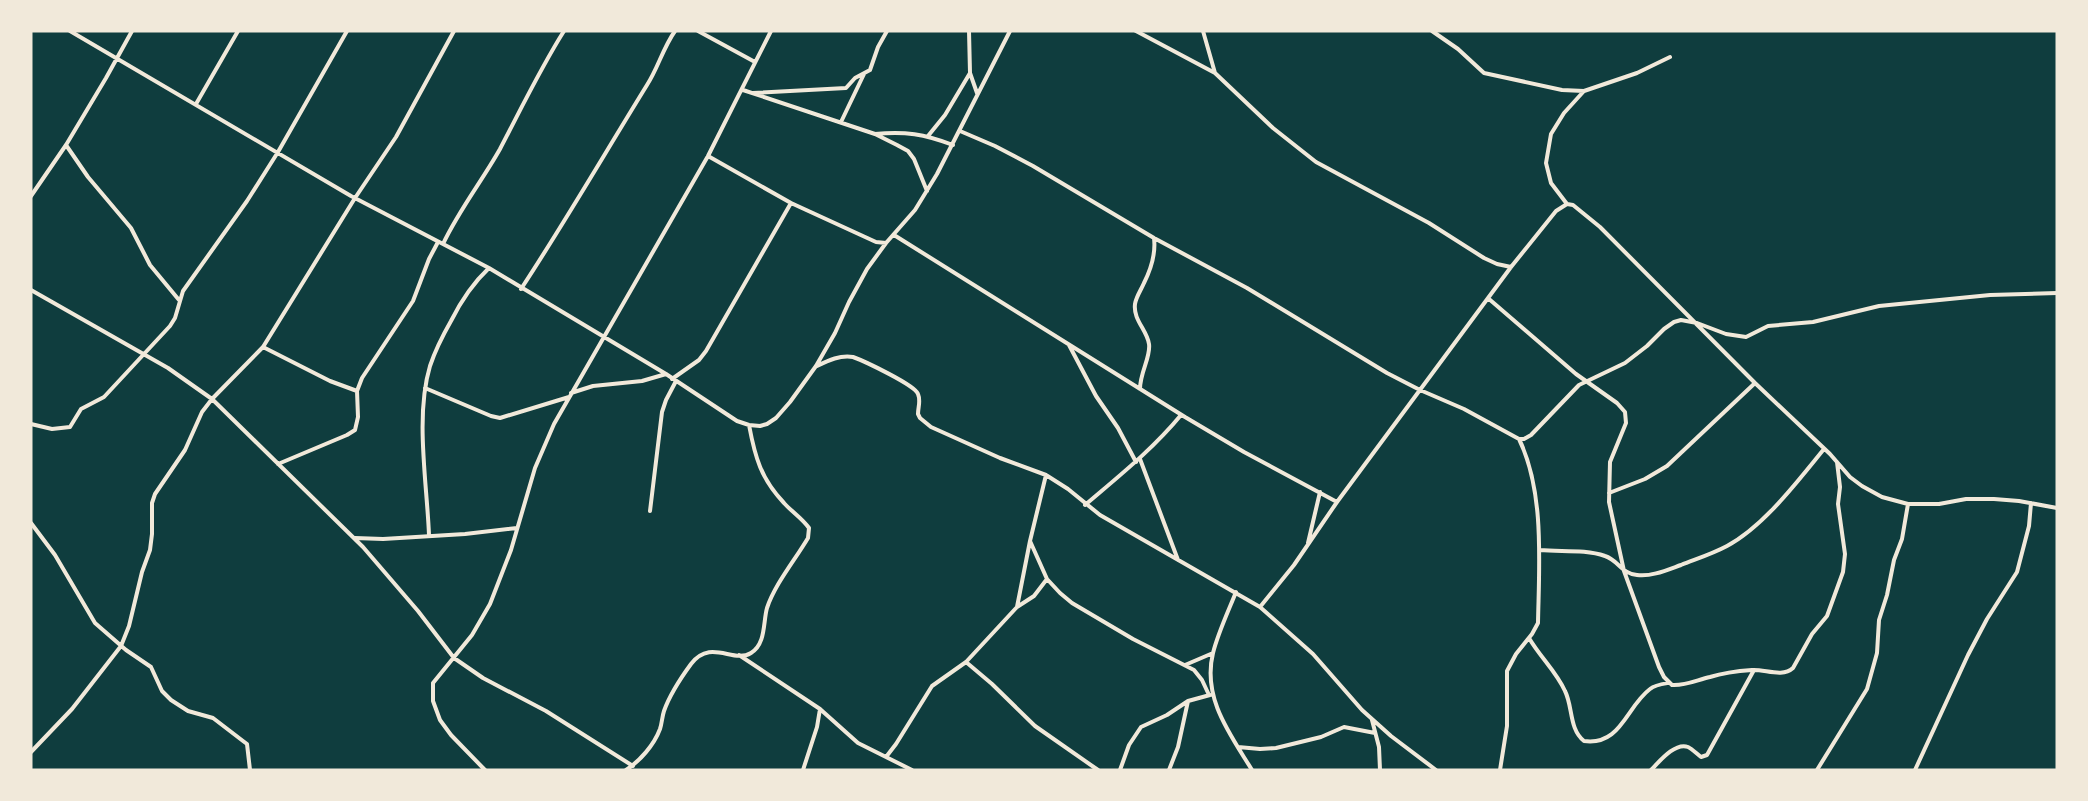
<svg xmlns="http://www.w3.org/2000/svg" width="2088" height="801" viewBox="0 0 2088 801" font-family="Poppins,sans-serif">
<rect width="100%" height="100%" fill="#0f3d3e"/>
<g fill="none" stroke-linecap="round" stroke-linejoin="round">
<!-- minor -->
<path stroke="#f1e9da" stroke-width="4" d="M70,31L351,196L489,268L666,374L737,421L749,425L760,426L767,424L776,418L790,402L816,366L835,333L849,302L867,269L886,243L915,210L937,174L1010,31
M698,31L755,62
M969,31L970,73L977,93
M1136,31L1215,73L1273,128L1316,162L1429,223L1484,258L1497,264L1511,267
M1203,31L1215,73
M1432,31L1458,49L1484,73L1562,90L1584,91
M743,90L875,134L897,145L908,151L914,159L927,191
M753,93L846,88L855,78L870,70L878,47L887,31
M196,104L238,31
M841,122L864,74
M960,131L995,146L1033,166L1154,238L1247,288L1387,373L1420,390L1464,409L1519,439H1524L1531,435L1579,385L1625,363L1647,346L1664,329L1674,322L1681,320L1697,323L1726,334L1746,337L1768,326L1813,322L1879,306L1990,295L2057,293
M875,134C905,131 924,134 953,145
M928,136L945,115L970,73
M66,145L88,177L131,228L150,265L179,300
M708,156L791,203L876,242L886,243
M31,196L66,145L106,78L132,31
M1567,204L1551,183L1546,163L1551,134L1564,113L1584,91L1637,73L1670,57
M894,235L1185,417L1244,452L1337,502
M443,244C459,210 482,181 500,149C521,109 540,69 564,31
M521,289C565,222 605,153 647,85C658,68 663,48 675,31
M31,290L168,368L212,399L363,547L418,611L454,658L483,678L546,711L633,766
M1489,299L1576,374L1617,403L1625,412L1626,423L1610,462L1609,502L1624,571L1659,667L1664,677L1672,685C1685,686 1697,680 1710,677C1723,673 1738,671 1752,670C1765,669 1782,678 1793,668L1812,634L1827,616L1843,572L1845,554L1838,504L1840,487L1837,462
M1069,345L1096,396L1118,428L1136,462
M263,347L330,381L357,391
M817,366C829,360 840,355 853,357C864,361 915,385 918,394C921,401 918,407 918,414L920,418L931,427L1000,458L1046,475L1068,489L1100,515L1260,607L1313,654L1362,710L1391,736L1436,770
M672,379L699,360L706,351L791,203
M425,388L491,416L500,418L569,397
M1140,389C1140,372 1151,357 1149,344C1147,330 1133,320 1135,304C1136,297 1141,290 1144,283C1151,269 1156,254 1154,238
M571,393L593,386L642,381L666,374
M31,424L52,429L70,427L81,409L104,397L170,326L175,318L183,291L247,201L278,152L347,31
M1140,459L1178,560
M278,464L347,435L355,430L358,417L357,391L362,378L413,301L429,259L438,242
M1609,493L1645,479L1667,466L1755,383
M1085,505C1119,476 1153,449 1181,415
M650,511L662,412L666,400L676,381
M31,523L55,555L95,623L126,650L151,667L162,691L171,700L188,711L213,718L243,741L247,744L250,770
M429,535C427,483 415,416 430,366C435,351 443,335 451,321C461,301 472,284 489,268
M355,538L383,539L465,534L517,528
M1030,541L1047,579L1060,593L1072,603L1133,639L1194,670L1202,680L1209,695
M1308,543L1320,492
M1540,550C1561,552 1585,549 1605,556C1618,560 1622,574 1637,575C1651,577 1667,570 1681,565C1696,559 1712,554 1727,546C1764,526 1797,482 1824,449
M1236,592C1228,612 1218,633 1213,653C1202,698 1230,734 1252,770
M1017,607L1034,596L1047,579
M1260,607L1294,565L1337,502L1511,267L1556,211L1567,204L1573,205L1600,227L1755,383L1830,454L1850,477L1862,486L1882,497L1908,504H1939L1966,499H1994L2019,501L2057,508
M1529,638C1540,657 1556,671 1565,691C1573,707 1569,729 1584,741C1621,746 1626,707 1650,689C1655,685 1662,684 1668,683
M739,655L820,709L858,743L912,770
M966,662L992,684L1035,726L1098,770
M1185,665L1213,653
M1372,720L1379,747L1380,770
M1238,747L1260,749L1276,748L1321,737L1344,727L1375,733
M31,752L72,709L121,646L129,626L142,572L150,550L152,534V503L155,494L185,450L202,412L212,399L263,347L355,198L396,137L454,31
M886,757L896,744L932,686L966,662L1017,607L1030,541L1046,475
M485,770L451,735L440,720L433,701V683L472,635L490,604L511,550L535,468L554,424L708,156L771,31
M626,770C640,761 654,745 660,729C662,723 662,717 664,711C670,694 680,679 691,664C711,638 733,664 751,653C766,644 763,622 767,608C775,584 795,560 808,538L809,528C802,518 792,512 784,503C761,479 755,457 749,425
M803,770L817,727L820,709
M1120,770L1129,745L1141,727L1167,715L1188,701L1210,695
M1169,770L1178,747L1188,701
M1500,770L1507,726V671L1516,654L1532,634L1538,623C1539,566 1545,492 1519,439
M1651,770C1659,762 1675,742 1688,747C1692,749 1697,754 1701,757L1707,755L1754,670
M1817,770L1867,689L1877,653L1879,620L1887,595L1894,560L1902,539L1908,504
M1915,770L1968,655L1987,619L2017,572L2029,526L2031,503"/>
</g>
<!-- border -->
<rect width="2088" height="801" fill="none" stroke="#f1e9da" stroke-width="65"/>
</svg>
